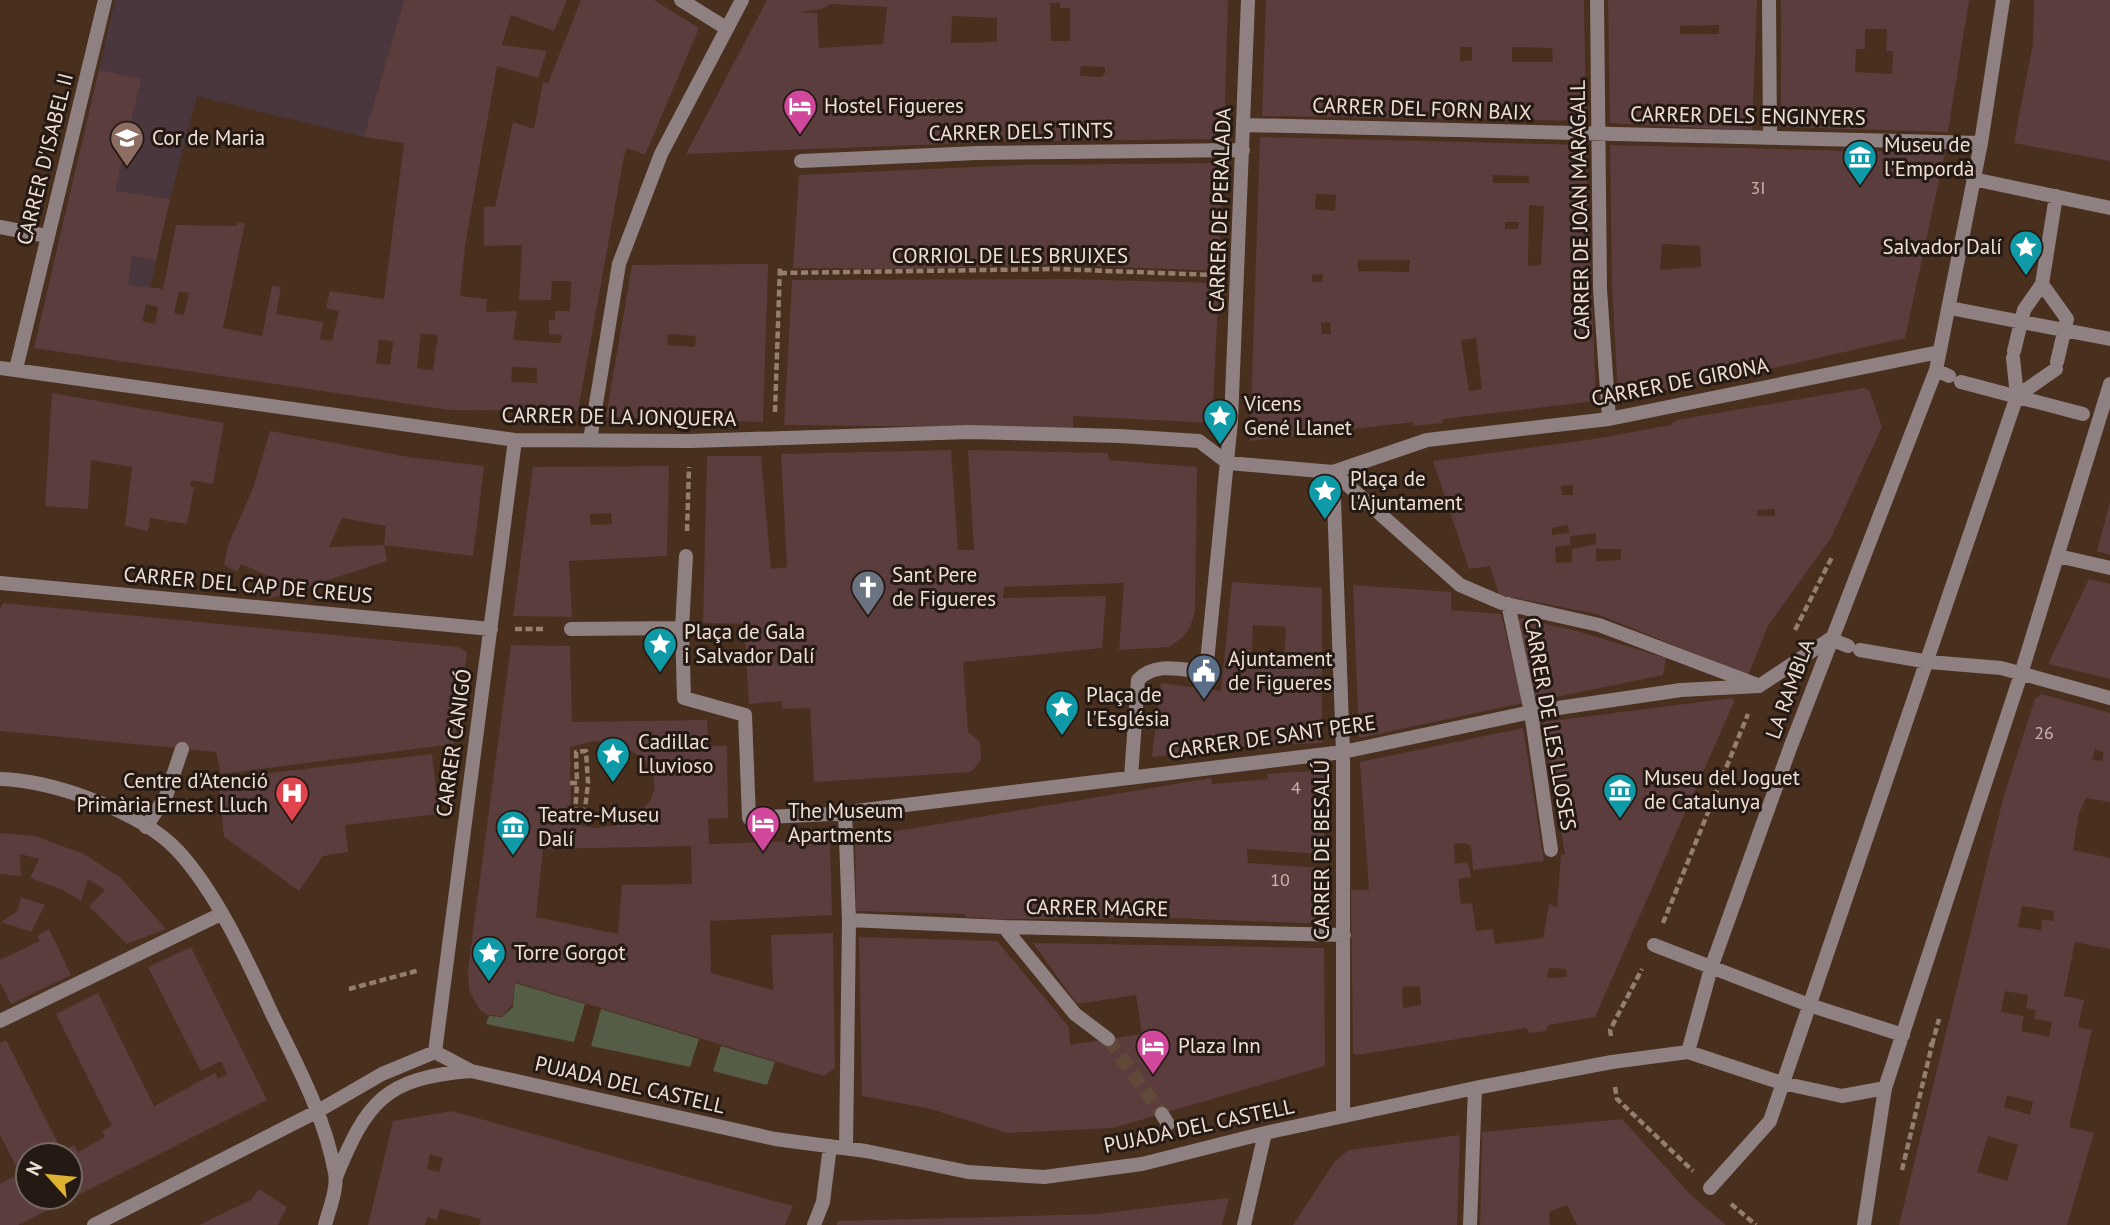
<svg xmlns="http://www.w3.org/2000/svg" width="2110" height="1225" viewBox="0 0 2110 1225" font-family="'PT Sans',sans-serif">
<rect width="100%" height="100%" fill="#482f1e"/>
<!-- education -->
<path fill="#4a373d" d="M115,0H404L364,137L197,96L170,199L133,363L34,348Z"/>
<!-- green -->
<path fill="#565d46" d="M515,983L585,1004L574,1042L486,1024L489,1016L502,1017L513,1007Z
M601,1009L699,1039L690,1067L591,1046Z
M721,1046L775,1062L767,1085L713,1071Z"/>
<!-- building -->
<path fill="#5a3d3c" fill-rule="evenodd" d="M404,0H567L554,31L511,15L502,45L547,51L538,78L497,66L465,246L460,296L487,299L486,312L517,311L513,340L560,343L562,335L549,334V320H555V311H570L571,281H552L551,300H519L522,245L484,246V206L495,207L513,122L534,129L543,82L548,83L581,0H654L699,28L645,155L627,148L624,156L578,411L449,410L34,348L99,70L141,79L115,191L170,199L156,260L132,256L128,285L163,289L176,225L237,226V222L245,223L223,328L262,336L272,286L281,287L276,314L323,322L320,339L332,341L339,311L326,308L330,291L384,299L404,143L364,137ZM179,291L189,293L184,315L174,313ZM146,304L158,307L155,324L142,321ZM421,334L438,335L433,370L417,368ZM379,339L393,342L390,365L376,363ZM512,367L537,368V383L511,382Z
M767,0H1228L1224,139L1024,141L686,154ZM1050,3H1060V8H1070V41H1051ZM831,4L887,7L883,44L819,48L817,13L800,12L822,9ZM952,16L997,18V42L951,43ZM1081,66L1105,67V73L1102,77L1080,76Z
M1266,0H1584L1586,121L1262,116ZM1460,47H1472V61H1460ZM1512,47L1552,48L1553,62H1512Z
M1608,0H1757L1752,131L1610,123ZM1719,25V34H1680V26Z
M1781,0H1969L1948,132L1781,127ZM1865,29H1887L1886,51H1893L1892,74L1855,72L1856,49H1865Z
M2034,0H2110V161L2014,143L2033,43Z
M1260,137L1586,145L1596,401L1443,419L1442,423L1413,426V422L1250,441ZM1493,175L1529,176V183H1493ZM1316,194L1336,195L1335,211L1315,209ZM1529,205L1544,206L1541,265L1528,266ZM1505,222H1519L1518,229H1505ZM1358,260H1410L1409,272L1358,271ZM1323,274V282H1312V275ZM1330,322L1331,334H1322L1321,323ZM1476,338L1482,389L1469,391L1461,340Z
M1610,145L1945,153L1905,338L1714,382L1618,398L1612,286ZM1662,244L1700,246L1701,267L1660,270Z
M1223,163L1218,271L1049,264L912,269L793,268L799,175L1019,165Z
M768,264L763,422L606,417L632,265ZM668,334L696,336L695,347L667,345Z
M1065,279L1219,283L1212,423L1073,416V428L784,425L792,280Z
M1864,388L1869,390L1882,427L1831,538L1768,626L1748,675L1597,614L1499,595L1490,566L1469,569L1433,461L1594,439L1670,425L1677,420ZM1573,485V495H1562L1561,486ZM1775,509V516H1757V510ZM1568,525L1569,533L1552,535V528ZM1596,533V544L1572,549V562L1556,563L1555,547L1571,545L1570,536ZM1596,549H1621V560L1596,561Z
M52,393L224,423L213,484L191,480L190,486L194,487L187,524L150,518L148,531L125,526L132,467L91,460L88,509L45,506Z
M270,431L409,457L484,466L473,556L384,545L387,561L272,598L263,597L271,577L241,564L237,572L224,565L228,545L253,488ZM342,518L386,526L384,545L329,547Z
M951,450L958,550H974L968,450L1108,453L1109,460L1197,467L1195,612L1190,627L1183,637L1169,647L1119,650L1124,583L1004,587L1003,598L1106,596L1102,648L963,662L968,732L980,742L981,760L971,772L814,782L810,708L782,709V701L749,704L745,640L749,639L748,624L703,623L707,456H761L771,569L787,567L781,454Z
M669,466L667,556L569,561L572,617L513,616L533,467ZM611,513L612,524L590,525V514Z
M2110,502V555L2097,551Z
M2089,579L2110,584V679L2048,664Z
M1232,582L1322,588V743L1231,747L1152,757L1161,683L1221,691ZM1253,625L1286,627L1284,664L1251,662Z
M1353,585L1451,592V610L1501,614L1523,703L1359,738Z
M3,603L458,647L467,652L454,744L221,774L216,752L0,731V609Z
M1520,618L1577,631L1666,658L1663,675L1536,701L1517,621Z
M511,645L570,646L572,722L707,720L708,746H727L728,818L708,819L709,844L830,840L832,915L710,921L711,973L773,990L771,935L833,933L835,1068L824,1076L515,982L513,1003L503,1016L487,1015L479,1009L469,990L468,969ZM595,741L622,746L644,759L653,775L655,788L650,801L639,814L618,825L594,828L571,823L570,747ZM691,846L692,884L622,885L618,934L536,917L543,849Z
M2042,694L2110,713V802L2086,798L2079,813L2073,850L2110,858V949L2075,942L2064,996L2084,1000L2078,1027L2092,1030L2069,1127L2094,1133L2067,1225H1899L2004,795L2035,699ZM2095,749L2104,753L2102,761L2092,759ZM2022,906L2054,911L2053,921L2042,919L2041,930L2018,927ZM2005,991L2028,995L2026,1008L2036,1010L2034,1019L2052,1022L2049,1037L2021,1031L2024,1016L2001,1012ZM2007,1095L2033,1102L2030,1115L2004,1107ZM1988,1136L2018,1145L2007,1181L1977,1172Z
M1732,698L1734,702L1595,1017L1549,1025L1546,1031L1530,1033L1526,1028L1357,1055L1353,1053L1351,890H1369L1360,762L1523,728L1544,861L1473,870L1471,846L1465,843L1454,844L1455,864L1467,862L1470,871L1471,877L1458,879L1461,904L1472,903L1476,931L1493,929L1495,944L1543,938L1549,904L1557,907L1561,855H1565L1543,722ZM1549,968L1566,969L1567,977L1547,978ZM1420,986L1421,1005L1403,1008L1402,987Z
M432,754L439,814L345,825L348,852L323,856L299,891L224,837L218,779Z
M1324,770V849L1320,854L1247,849L1248,863L1325,868L1324,924L1172,918L996,919L966,917L965,914L856,911L855,838L1211,778L1212,784L1268,779L1267,774Z
M0,833L35,836L84,854L121,878L166,929L127,944L89,906L105,890L88,879L81,901L63,890L30,878L39,859L20,854L21,876L0,874Z
M21,897L45,905L31,932L1,922L17,911Z
M49,929L71,975L11,1004L0,982V960L40,941L37,936Z
M859,937L997,941L1069,1027L1070,1045L1142,1034L1136,995L1077,1004L1033,943L1324,948L1325,1066L1113,1128L1008,1133L927,1108L862,1096Z
M191,947L267,1100L18,1225H0V1184L28,1169V1197H70V1155H28V1160L16,1166L0,1135V1043L6,1040L62,1151L74,1145L78,1152L105,1137L102,1131L112,1126L56,1014L98,993L154,1106L215,1073L218,1079L227,1074L221,1061L201,1071L148,967Z
M452,1111L612,1156L793,1206L785,1225H479L481,1219L440,1209L437,1220L427,1217L425,1225H368L393,1121ZM430,1154L443,1158L439,1172L427,1169Z
M1622,1119L1690,1194L1726,1225H1577L1567,1205L1549,1212L1550,1225H1480L1482,1132Z
M1460,1135L1457,1225H1293L1335,1161L1349,1150Z
M259,1189L287,1207L278,1225H199L251,1200Z
M1229,1198L1222,1225H837V1221L1097,1214Z"/>
<g fill="none" stroke-linecap="round" stroke-linejoin="round">
<!-- street-tunnel -->
<path stroke="#614939" stroke-width="14" stroke-dasharray="14 7" stroke-linecap="butt" d="M1108,1039L1162,1114"/>
<!-- path -->
<path stroke="#937e70" stroke-width="4.5" stroke-dasharray="7 3.5" stroke-linecap="butt" d="M780,273L1056,269L1213,275
M775,412L780,266
M687,531L689,467
M515,629H545
M1795,630L1832,557
M570,783H577L575,816L584,818L588,783L586,751L576,752L577,783
M1663,923L1748,714
M349,989L420,970
M1611,1036L1610,1030L1642,969
M1932,1045L1939,1019
M1615,1087L1617,1099L1693,1171
M1902,1170L1932,1045L1929,1044
M1731,1204L1756,1225"/>
<!-- lane -->
<path stroke="#8f8082" stroke-width="14" d="M146,827L166,796L182,749"/>
<!-- street -->
<path stroke="#8f8082" stroke-width="14" d="M681,0L726,28
M1597,0L1600,289L1609,419
M1769,0L1770,136
M1245,125L1981,143
M801,161L977,153L1243,150
M1973,179L2110,208
M0,227L47,236
M2042,284L2067,319L2057,362
M1950,308L2110,339
M2014,351L2024,310L2042,284L2056,196
M0,368L515,440L690,441L970,432L1120,436L1199,441L1228,463L1333,472L1427,440L1609,419L1939,352
M16,369L105,0
M1936,370L1949,376
M1961,382L2083,414
M2017,396L2056,369
M590,440L619,264L661,154L742,0
M1333,472L1343,752V1115
M1333,472L1460,585L1502,603L1599,625L1755,684
M2058,556L2110,568
M0,583L491,629
M1508,604L1531,712L1551,850
M682,628L686,556
M571,629L682,628L684,698L745,715L749,818L831,814L1343,752L1531,712L1681,690L1759,686
M1860,650L1929,662L2001,668L2110,698
M1759,686L1830,639L1848,646
M1131,777L1138,680C1155,661 1183,670 1206,672L1231,421L1248,0
M0,779C52,780 142,812 178,851C217,893 249,964 273,1016C298,1067 325,1117 335,1173C338,1188 329,1210 325,1225
M845,812L849,920L846,1148
M849,920L1004,927L1344,935
M1004,927L1075,1014L1108,1039
M1654,945L1809,1005L1903,1035
M0,1021L221,914
M435,1052L471,1071L775,1139L866,1151L968,1172L1044,1177L1142,1164L1265,1133L1475,1088L1612,1062L1688,1052L1782,1083L1842,1096L1885,1088
M435,1052L515,440
M1688,1052L1711,968L1790,748L1936,370L1981,143L2003,0
M1162,1114L1168,1124
M336,1177C367,1101 385,1078 470,1071
M1710,1188L1770,1121L2017,396L2013,358
M94,1225L318,1111L382,1074L435,1052
M814,1225L823,1202L830,1146
M1244,1225L1265,1133
M1470,1225L1475,1088
M1864,1225L1885,1088L2021,674L2110,384"/>
</g>
<!-- icons -->
<defs>
<g id="hotel-pin" transform="scale(1.75)"><path d="M0 17L-7.5 6A9.5 9.5 0 1 1 7.5 6Z" fill="#d1479c" stroke="#251a13"/><path d="M-6-4.5h1.5V1H6V5H4.5V3h-9V5H-6ZM-4 0a1.8 1.8 0 1 1 3.6 0ZM.5 0V-2.5h3Q6-2.5 6 0Z" fill="#fff"/></g>
<g id="school-pin" transform="scale(1.75)"><path d="M0 17L-7.5 6A9.5 9.5 0 1 1 7.5 6Z" fill="#8d6e63" stroke="#251a13"/><path d="M0-5L7-2L0 1L-7-2ZM-4 1L0 2.5L4 1V4Q0 6-4 4Z" fill="#fff"/></g>
<g id="museum-pin" transform="scale(1.75)"><path d="M0 17L-7.5 6A9.5 9.5 0 1 1 7.5 6Z" fill="#0f9aa8" stroke="#251a13"/><path d="M0-6L6-3V-2H-6V-3ZM-5-1h2V3h-2ZM-1-1h2V3h-2ZM3-1h2V3H3ZM-6 4H6V6H-6Z" fill="#fff"/></g>
<g id="sight-pin" transform="scale(1.75)"><path d="M0 17L-7.5 6A9.5 9.5 0 1 1 7.5 6Z" fill="#0f9aa8" stroke="#251a13"/><path d="M0-6L1.8-2.2L6-1.7L2.9 1.2L3.7 5.4L0 3.3L-3.7 5.4L-2.9 1.2L-6-1.7L-1.8-2.2Z" fill="#fff"/></g>
<g id="church-pin" transform="scale(1.75)"><path d="M0 17L-7.5 6A9.5 9.5 0 1 1 7.5 6Z" fill="#6b7280" stroke="#251a13"/><path d="M-1.2-6h2.4v3.5h3.3v2.4h-3.3V6h-2.4V-.1h-3.3v-2.4h3.3Z" fill="#fff"/></g>
<g id="civic-pin" transform="scale(1.75)"><path d="M0 17L-7.5 6A9.5 9.5 0 1 1 7.5 6Z" fill="#5c6f8a" stroke="#251a13"/><path d="M-.6-6.5H3V-4.5H.6V-3L4-1V1h2V6H-6V1h2V-1L-.6-3ZM-1.2 2.5V6h2.4V2.5Z" fill="#fff"/></g>
<g id="hospital-pin" transform="scale(1.75)"><path d="M0 17L-7.5 6A9.5 9.5 0 1 1 7.5 6Z" fill="#e0444e" stroke="#251a13"/><path d="M-5-5h3v3.5h4V-5h3V5h-3V1.5h-4V5h-3Z" fill="#fff"/></g>
</defs>
<g fill-rule="evenodd">
<use href="#hotel-pin" x="800" y="106"/>
<use href="#school-pin" x="127" y="138"/>
<use href="#museum-pin" x="1860" y="157"/>
<use href="#sight-pin" x="2026" y="247"/>
<use href="#sight-pin" x="1220" y="416"/>
<use href="#sight-pin" x="1325" y="491"/>
<use href="#church-pin" x="868" y="587"/>
<use href="#sight-pin" x="660" y="644"/>
<use href="#civic-pin" x="1204" y="671"/>
<use href="#sight-pin" x="1062" y="707"/>
<use href="#sight-pin" x="613" y="754"/>
<use href="#museum-pin" x="1620" y="790"/>
<use href="#hospital-pin" x="292" y="793"/>
<use href="#hotel-pin" x="763" y="823"/>
<use href="#museum-pin" x="513" y="827"/>
<use href="#sight-pin" x="489" y="953"/>
<use href="#hotel-pin" x="1153" y="1046"/>
</g>
<g text-anchor="middle" stroke-width="6" stroke-linejoin="round" paint-order="stroke">
<!-- number labels -->
<g font-size="18" fill="#cab6af">
<text x="1758" y="194">3I</text>
<text x="2044" y="739">26</text>
<text x="1296" y="794">4</text>
<text x="1280" y="886">10</text>
</g>
<!-- poi labels -->
<g font-size="21" fill="#f0dfd5" stroke="#251a13" text-anchor="start">
<text x="824" y="113">Hostel Figueres</text>
<text x="152" y="145">Cor de Maria</text>
<text x="1884" y="152">Museu de<tspan x="1884" dy="24">l'Empordà</tspan></text>
<text x="2002" y="254" text-anchor="end">Salvador Dalí</text>
<text x="1244" y="411">Vicens<tspan x="1244" dy="24">Gené Llanet</tspan></text>
<text x="1350" y="486">Plaça de<tspan x="1350" dy="24">l'Ajuntament</tspan></text>
<text x="892" y="582">Sant Pere<tspan x="892" dy="24">de Figueres</tspan></text>
<text x="684" y="639">Plaça de Gala<tspan x="684" dy="24">i Salvador Dalí</tspan></text>
<text x="1228" y="666">Ajuntament<tspan x="1228" dy="24">de Figueres</tspan></text>
<text x="1086" y="702">Plaça de<tspan x="1086" dy="24">l'Església</tspan></text>
<text x="638" y="749">Cadillac<tspan x="638" dy="24">Lluvioso</tspan></text>
<text x="1644" y="785">Museu del Joguet<tspan x="1644" dy="24">de Catalunya</tspan></text>
<text x="268" y="788" text-anchor="end">Centre d'Atenció<tspan x="268" dy="24">Primària Ernest Lluch</tspan></text>
<text x="788" y="818">The Museum<tspan x="788" dy="24">Apartments</tspan></text>
<text x="538" y="822">Teatre-Museu<tspan x="538" dy="24">Dalí</tspan></text>
<text x="514" y="960">Torre Gorgot</text>
<text x="1178" y="1053">Plaza Inn</text>
</g>
<!-- street labels -->
<g font-size="21" fill="#f0dfd5" stroke="#251a13">
<text transform="translate(1422 109) rotate(2)" y="7">CARRER DEL FORN BAIX</text>
<text transform="translate(1748 116) rotate(1)" y="7">CARRER DELS ENGINYERS</text>
<text transform="translate(1021 132) rotate(-1)" y="7">CARRER DELS TINTS</text>
<text transform="translate(45 159) rotate(-76)" y="7">CARRER D'ISABEL II</text>
<text transform="translate(1220 210) rotate(-88)" y="7">CARRER DE PERALADA</text>
<text transform="translate(1580 210) rotate(-91)" y="7">CARRER DE JOAN MARAGALL</text>
<text x="1010" y="263">CORRIOL DE LES BRUIXES</text>
<text transform="translate(1680 382) rotate(-11)" y="7">CARRER DE GIRONA</text>
<text transform="translate(619 417) rotate(1)" y="7">CARRER DE LA JONQUERA</text>
<text transform="translate(248 585) rotate(5)" y="7">CARRER DEL CAP DE CREUS</text>
<text transform="translate(1790 689) rotate(-70)" y="7">LA RAMBLA</text>
<text transform="translate(1550 724) rotate(80)" y="7">CARRER DE LES LLOSES</text>
<text transform="translate(1272 737) rotate(-8)" y="7">CARRER DE SANT PERE</text>
<text transform="translate(454 743) rotate(-82)" y="7">CARRER CANIGÓ</text>
<text transform="translate(1322 850) rotate(-90)" y="7">CARRER DE BESALÚ</text>
<text transform="translate(1097 908) rotate(1)" y="7">CARRER MAGRE</text>
<text transform="translate(630 1085) rotate(13)" y="7">PUJADA DEL CASTELL</text>
<text transform="translate(1199 1126) rotate(-12)" y="7">PUJADA DEL CASTELL</text>
</g>
</g>
<!-- north arrow -->
<g transform="translate(49 1176) rotate(297)"><circle r="33" fill="#251a13" stroke="#766961" stroke-width="2"/>
<path d="M0-5L12 26L0 18L-12 26Z" fill="#ddb233"/>
<text y="-10" font-size="19" font-weight="bold" text-anchor="middle" fill="#f0dfd5">N</text>
</g>
</svg>
